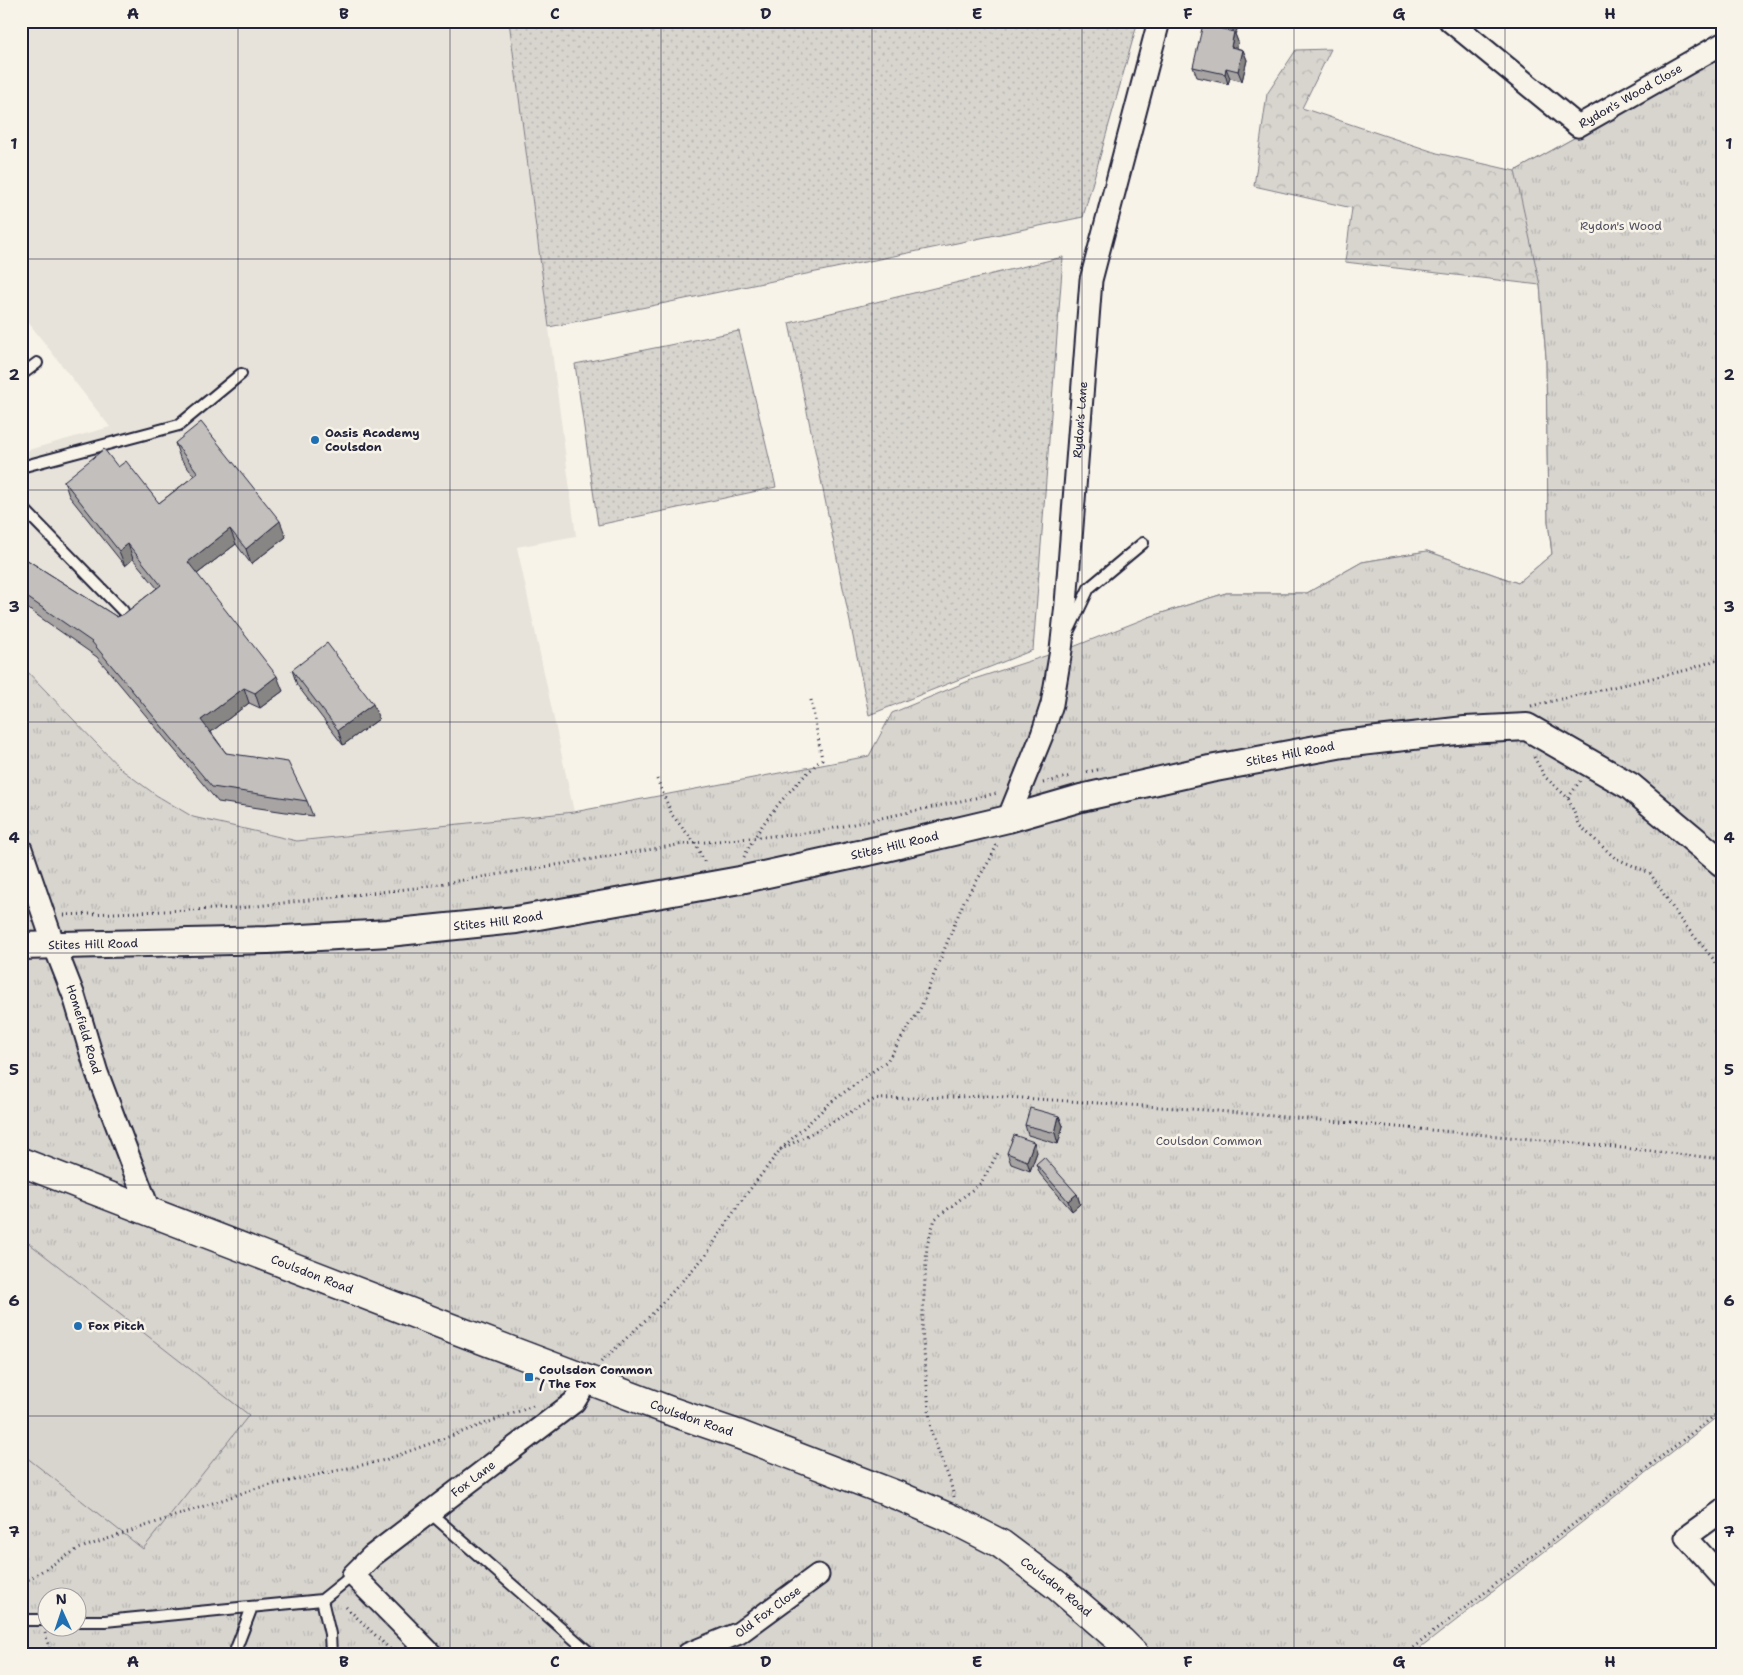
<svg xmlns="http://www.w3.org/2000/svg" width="1743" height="1675" viewBox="0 0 1743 1675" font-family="'Shantell Sans',sans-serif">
<defs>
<pattern id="grass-dots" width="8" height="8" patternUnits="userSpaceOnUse" patternTransform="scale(1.25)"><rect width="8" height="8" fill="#d8d5cf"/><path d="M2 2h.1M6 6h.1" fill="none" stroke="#b9b7b3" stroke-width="1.8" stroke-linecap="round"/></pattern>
<pattern id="forest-crowns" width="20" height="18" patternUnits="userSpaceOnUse" patternTransform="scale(1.25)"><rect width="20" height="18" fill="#d8d5cf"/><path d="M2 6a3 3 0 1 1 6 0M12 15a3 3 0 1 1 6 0" fill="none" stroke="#b9b7b3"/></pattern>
<pattern id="park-tufts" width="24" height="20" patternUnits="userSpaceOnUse" patternTransform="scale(1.25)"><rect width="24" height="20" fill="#d8d5cf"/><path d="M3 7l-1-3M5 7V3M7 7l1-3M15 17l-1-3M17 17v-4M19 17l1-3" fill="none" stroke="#b9b7b3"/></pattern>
</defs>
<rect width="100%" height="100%" fill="#f7f3e8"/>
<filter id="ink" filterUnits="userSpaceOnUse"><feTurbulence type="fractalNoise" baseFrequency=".02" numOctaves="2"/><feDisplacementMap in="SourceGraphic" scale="10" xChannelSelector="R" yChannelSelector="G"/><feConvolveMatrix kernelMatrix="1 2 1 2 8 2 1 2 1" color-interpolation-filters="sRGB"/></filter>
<g filter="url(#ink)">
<!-- built -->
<path fill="#e7e3db" d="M21,21H509L576,536L517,547L574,812L297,841L192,817L156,795L122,770L21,665V452L110,427L21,313Z"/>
<!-- grass -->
<path fill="url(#grass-dots)" stroke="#7d7c85" d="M509,21H1138L1083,217L549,327Z
M1063,257L1033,650L869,715L789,323Z
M739,331L776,487L598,525L575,364Z"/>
<!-- forest -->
<path fill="url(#forest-crowns)" stroke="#7d7c85" d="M1331,49L1302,108L1437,153L1515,171L1722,55V639L1149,617L1226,593H1307L1362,562L1427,551L1518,583L1552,554L1548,521L1546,357L1540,285L1345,262L1352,208L1254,186L1267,94L1296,50Z"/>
<!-- park -->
<path fill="url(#park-tufts)" stroke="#7d7c85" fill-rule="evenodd" d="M1722,55V1413L1413,1654H21V665L122,770L156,795L193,817L297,841L574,812L869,756L892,713L971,680L1073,647L1149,617L1226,593H1307L1362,562L1427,551L1518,583L1552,554L1548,521L1546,357L1540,285L1515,171ZM48,1598H78V1628H48Z"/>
<!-- garden -->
<path fill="#d8d5cf" stroke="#7d7c85" d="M21,1237L249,1415L143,1549L21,1453Z"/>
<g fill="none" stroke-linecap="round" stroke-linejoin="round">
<!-- service casing -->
<g stroke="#22223b" stroke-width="14">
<path id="service" d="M21,375L37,363
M21,467L179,425L241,374
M21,506L123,611
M1070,628L1089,588L1143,543
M429,1512L591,1654
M322,1600L330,1634L331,1654
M21,1620H48
M78,1621H105L322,1600L353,1575
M234,1654L252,1607"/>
</g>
<!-- minor casing -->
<g stroke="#22223b" stroke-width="25">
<g id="minor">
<path id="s1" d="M1450,21L1578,126L1722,44"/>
<path id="s2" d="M1008,819L1042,735L1052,704L1061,650L1066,604L1091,280L1159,21"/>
<path id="s3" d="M21,849L54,945L74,996L97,1073L149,1210"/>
<path d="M1722,1511L1686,1537L1722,1577"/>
<path id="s4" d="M431,1654L353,1575L372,1556L574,1402L588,1379"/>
<path id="s5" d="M688,1654L739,1633L818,1575"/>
</g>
</g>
<!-- tertiary casing -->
<g stroke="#22223b" stroke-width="30">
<g id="tertiary">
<path id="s6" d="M21,946L268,940L388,933L516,920L740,880L877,850L1008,819L1081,798L1210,769L1343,744L1465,730L1527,727L1630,786L1722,863"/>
</g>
</g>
<!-- secondary casing -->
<g stroke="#22223b" stroke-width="31">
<g id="secondary">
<path id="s7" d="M21,1162L459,1331L673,1412L740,1435L899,1496L952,1519L1001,1544L1057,1586L1121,1641L1134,1654"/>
</g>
</g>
<!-- path -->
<path stroke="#22223b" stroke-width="3" stroke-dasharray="1 4" stroke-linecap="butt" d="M1531,706L1687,670L1722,658
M1534,757L1545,777L1568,798L1580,826L1615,858L1650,873L1680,919L1719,966L1722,972
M1087,772L1102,769
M657,779L672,815L695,843L706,865
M1043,783L1071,776
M1568,798L1580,781
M744,857C762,819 792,787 822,759L811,700
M64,915L239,908L415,888L684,844L816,832L998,793
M780,1150L875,1099L991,1096L1206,1110L1587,1144L1722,1159
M601,1362L652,1314L706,1255L739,1204L780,1150L831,1102L887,1061L920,1009L964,901L991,858L997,844
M954,1497L950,1481L931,1432L922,1329L927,1245L935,1219L981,1183L998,1153
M21,1542C27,1560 25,1583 21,1601
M24,1582L78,1549L257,1488L385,1460L536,1405
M346,1607L395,1654
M45,1633L51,1654
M1405,1654L1722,1410"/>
<!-- service -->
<use href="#service" stroke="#f7f3e8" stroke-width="10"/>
<!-- minor -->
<use href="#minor" stroke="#f7f3e8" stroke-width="21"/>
<!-- tertiary -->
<use href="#tertiary" stroke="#f7f3e8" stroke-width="26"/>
<!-- secondary -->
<use href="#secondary" stroke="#f7f3e8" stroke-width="28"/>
</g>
<!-- wall -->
<path fill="#a7a4a3" stroke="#22223b" d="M1209,21H1241L1235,34L1238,42L1237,48L1243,50L1247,60L1242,81L1230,78L1228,84L1197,77L1193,67L1214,27L1210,25Z
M175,443L286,537L251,564L236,544L197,574L283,691L260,708L249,703L211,732L226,753L307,801L313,816L218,802L97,657L21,604V556L117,617L124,614L157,588L133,559L125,566L69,496L64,481L118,467L159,503L194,476L180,458Z
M292,670L379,719L343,745L297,685Z
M1059,1116L1063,1126L1058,1144L1028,1135L1025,1125Z
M1037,1152L1030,1171L1011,1164L1007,1153Z
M1036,1164L1077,1194L1080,1204L1072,1211L1040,1174Z"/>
<!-- shaded-wall -->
<path fill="#888684" stroke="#22223b" d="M1233,21H1241L1235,34L1238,42L1235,57L1231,47L1234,33L1231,25Z
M1243,50L1247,60L1242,81L1238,71Z
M1226,68L1230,78L1228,84L1225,74Z
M280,521L286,537L251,564L246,549Z
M230,529L236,544L193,577L188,562Z
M128,544L133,559L125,566L119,551Z
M277,676L283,691L260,708L255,693Z
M244,688L249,703L207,735L201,720Z
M373,704L379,719L343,745L338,730Z
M1059,1116L1063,1126L1058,1144L1055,1133Z
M1034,1142L1037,1152L1030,1171L1027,1161Z
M1077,1194L1080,1204L1072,1211L1068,1201Z"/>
<!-- building -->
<path fill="#c2bfbd" stroke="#22223b" d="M1221,21H1233L1231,25Z
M1203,24L1234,32L1231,47L1243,50L1238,71L1226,68L1225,74L1193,67Z
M201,422L280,521L246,549L230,529L188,562L277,676L255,693L244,688L201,720L226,753L288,762L307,801L212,787L92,642L21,593V556L117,617L124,614L161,585L128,544L119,551L64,481L104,449L118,467L126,461L159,503L198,473L175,443Z
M327,643L373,704L338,730L292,670Z
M1030,1108L1059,1116L1055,1133L1025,1125Z
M1014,1135L1034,1142L1027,1161L1007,1153Z
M1044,1157L1077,1194L1068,1201L1036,1164Z"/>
</g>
<!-- grid -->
<path fill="none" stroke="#22223b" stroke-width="1" stroke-opacity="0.55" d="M238,21V1654M450,21V1654M661,21V1654M872,21V1654M1082,21V1654M1294,21V1654M1505,21V1654M21,259H1722M21,490H1722M21,722H1722M21,953H1722M21,1185H1722M21,1416H1722"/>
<!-- markers -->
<g fill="#1f6fb2" stroke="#f7f3e8" stroke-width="2">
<circle cx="315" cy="440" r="5"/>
<circle cx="78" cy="1326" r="5"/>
<rect x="524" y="1372" width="10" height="10" rx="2.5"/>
</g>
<g text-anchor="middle" stroke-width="5" stroke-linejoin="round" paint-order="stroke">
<!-- street labels -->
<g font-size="12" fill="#22223b" stroke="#f7f3e8">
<text dy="4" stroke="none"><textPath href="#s1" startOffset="226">Rydon's Wood Close</textPath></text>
<text dy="4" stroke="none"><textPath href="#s2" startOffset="409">Rydon's Lane</textPath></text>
<text dy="4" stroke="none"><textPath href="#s6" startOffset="1288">Stites Hill Road</textPath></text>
<text dy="4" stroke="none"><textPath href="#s6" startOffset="882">Stites Hill Road</textPath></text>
<text dy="4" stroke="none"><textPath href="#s6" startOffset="478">Stites Hill Road</textPath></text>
<text dy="4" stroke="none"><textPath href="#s6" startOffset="72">Stites Hill Road</textPath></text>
<text dy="4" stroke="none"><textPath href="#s3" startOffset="191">Homefield Road</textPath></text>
<text dy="4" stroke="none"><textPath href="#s7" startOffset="312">Coulsdon Road</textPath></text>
<text dy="4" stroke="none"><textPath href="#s7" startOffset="718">Coulsdon Road</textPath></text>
<text dy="4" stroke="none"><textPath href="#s4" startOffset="265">Fox Lane</textPath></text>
<text dy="4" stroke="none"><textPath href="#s7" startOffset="1122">Coulsdon Road</textPath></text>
<text dy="4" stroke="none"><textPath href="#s5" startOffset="91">Old Fox Close</textPath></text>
</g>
<!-- park labels -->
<g font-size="12" fill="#504f60" stroke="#f7f3e8">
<text x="1621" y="230">Rydon's Wood</text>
<text x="1209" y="1145">Coulsdon Common</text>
</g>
<!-- poi labels -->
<g font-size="12" font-weight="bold" fill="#22223b" stroke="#f7f3e8" text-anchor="start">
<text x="325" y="437">Oasis Academy<tspan x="325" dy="14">Coulsdon</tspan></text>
<text x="88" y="1330">Fox Pitch</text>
<text x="539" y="1374">Coulsdon Common<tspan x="539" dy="14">/ The Fox</tspan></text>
</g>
</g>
<!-- margin -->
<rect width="1743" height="1675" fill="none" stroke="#f7f3e8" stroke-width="55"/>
<!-- north arrow -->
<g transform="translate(62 1612) rotate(357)"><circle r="24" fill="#f7f3e8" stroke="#a29fa3"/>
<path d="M0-4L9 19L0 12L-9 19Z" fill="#1f6fb2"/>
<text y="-8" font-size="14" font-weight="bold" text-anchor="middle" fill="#22223b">N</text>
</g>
<rect x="28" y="28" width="1688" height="1620" fill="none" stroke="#22223b" stroke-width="2"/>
<g font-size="16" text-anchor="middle" font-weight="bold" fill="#22223b">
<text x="133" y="19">A</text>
<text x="344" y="19">B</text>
<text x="555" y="19">C</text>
<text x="766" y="19">D</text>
<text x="977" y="19">E</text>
<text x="1188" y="19">F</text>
<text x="1399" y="19">G</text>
<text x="1610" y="19">H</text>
<text x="14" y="149">1</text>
<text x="1729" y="149">1</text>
<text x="14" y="380">2</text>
<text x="1729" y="380">2</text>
<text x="14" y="612">3</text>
<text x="1729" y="612">3</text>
<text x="14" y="843">4</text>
<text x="1729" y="843">4</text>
<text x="14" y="1075">5</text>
<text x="1729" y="1075">5</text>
<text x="14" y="1306">6</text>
<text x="1729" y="1306">6</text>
<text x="14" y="1537">7</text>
<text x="1729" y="1537">7</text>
<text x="133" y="1667">A</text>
<text x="344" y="1667">B</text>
<text x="555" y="1667">C</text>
<text x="766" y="1667">D</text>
<text x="977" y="1667">E</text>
<text x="1188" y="1667">F</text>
<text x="1399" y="1667">G</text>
<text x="1610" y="1667">H</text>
</g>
</svg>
